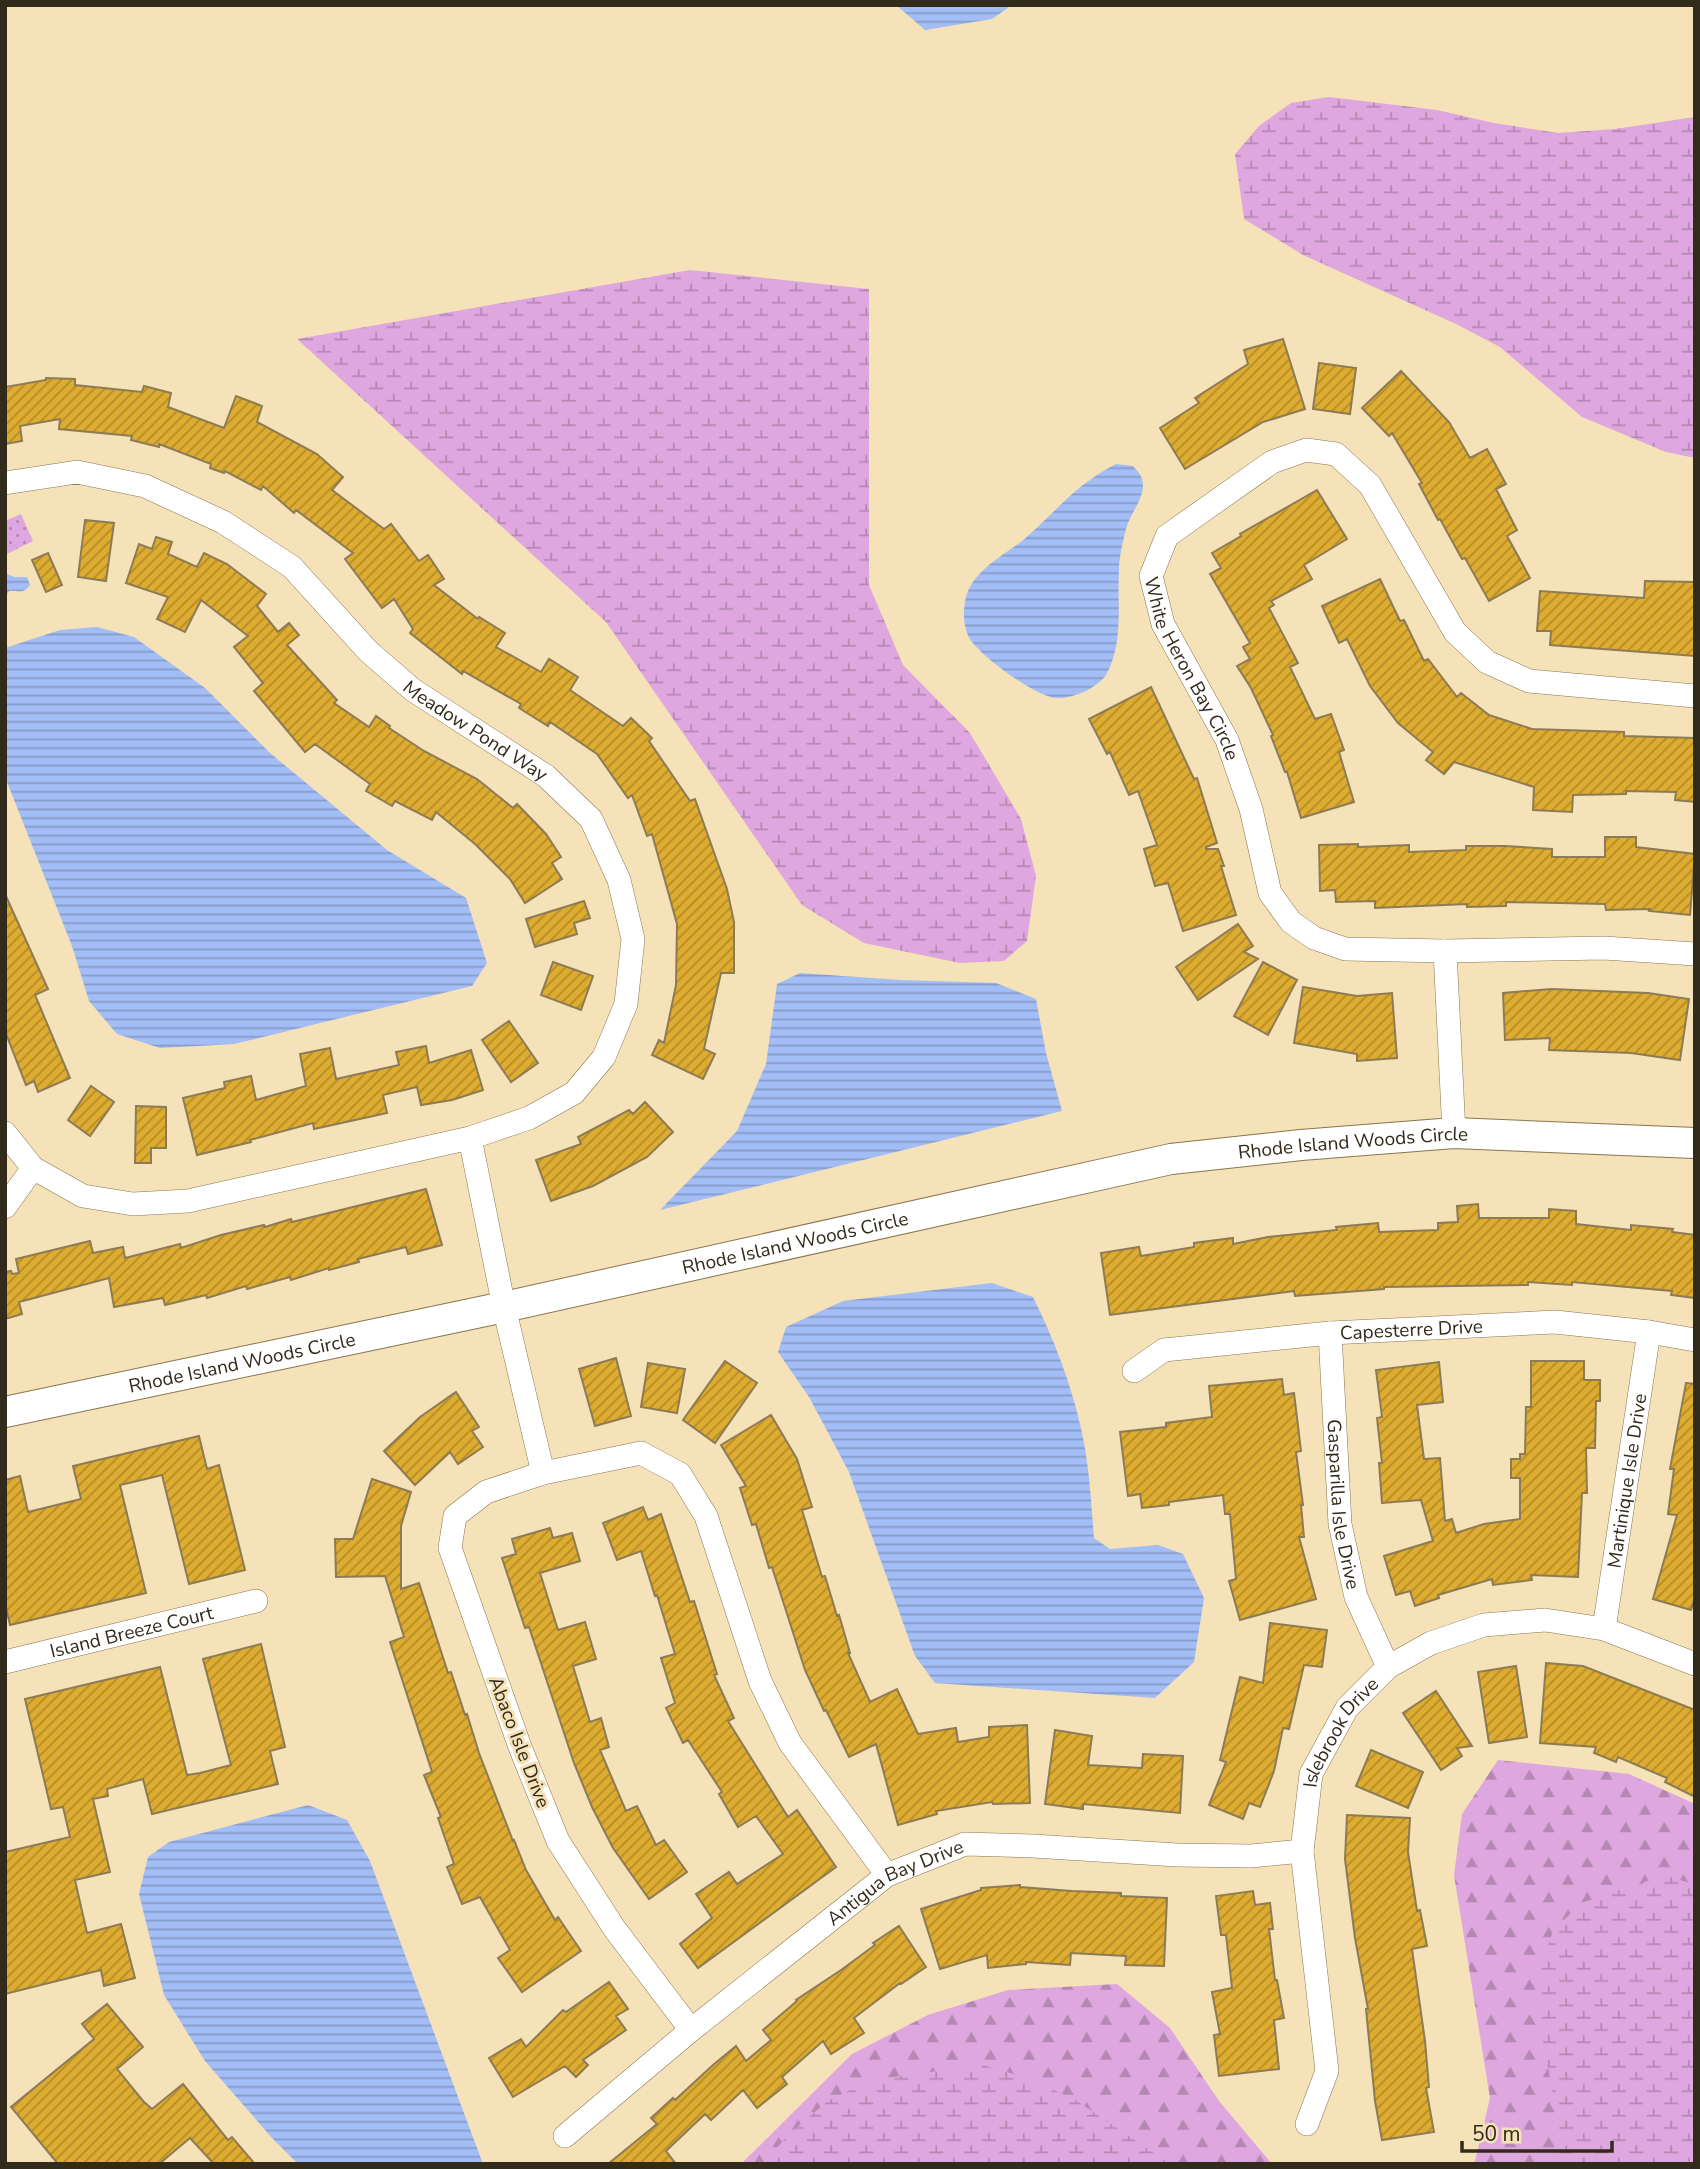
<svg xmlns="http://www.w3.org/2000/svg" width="1700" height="2169" viewBox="0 0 1700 2169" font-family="'Nunito Sans',sans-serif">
<defs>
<pattern id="grass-dots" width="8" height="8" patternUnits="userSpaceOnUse" patternTransform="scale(1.75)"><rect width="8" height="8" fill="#dea7df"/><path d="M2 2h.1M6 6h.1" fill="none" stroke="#b588b4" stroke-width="1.8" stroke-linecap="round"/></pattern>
<pattern id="forest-firs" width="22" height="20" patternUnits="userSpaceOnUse" patternTransform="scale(1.75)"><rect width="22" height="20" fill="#dea7df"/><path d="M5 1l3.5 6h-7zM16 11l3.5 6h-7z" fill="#b588b4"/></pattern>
<pattern id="wetland-marsh" width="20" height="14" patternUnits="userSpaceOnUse" patternTransform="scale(1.75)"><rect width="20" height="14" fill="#dea7df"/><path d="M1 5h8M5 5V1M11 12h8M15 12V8" fill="none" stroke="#b588b4"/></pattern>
<pattern id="water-rules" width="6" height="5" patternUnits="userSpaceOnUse" patternTransform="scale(1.75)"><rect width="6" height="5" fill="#a3bdf6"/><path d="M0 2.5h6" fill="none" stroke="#859ac6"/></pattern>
<pattern id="building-hatch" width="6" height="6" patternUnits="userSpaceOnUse" patternTransform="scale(1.75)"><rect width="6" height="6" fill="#ddac30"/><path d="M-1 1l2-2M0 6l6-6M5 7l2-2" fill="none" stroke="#b48c28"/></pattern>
</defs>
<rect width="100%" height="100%" fill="#f5e2b8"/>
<!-- grass -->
<path fill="url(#grass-dots)" d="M21,514L33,541L5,555V521Z"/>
<!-- forest -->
<path fill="url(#forest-firs)" d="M1498,1760L1629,1774L1695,1804V2164H1471L1475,2161L1490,2098L1454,1875L1462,1814Z
M1117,1984L1170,2028L1219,2101L1272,2164H741L852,2054L928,2015L1008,1990Z"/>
<!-- wetland -->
<path fill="url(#wetland-marsh)" d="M1329,97L1437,110L1494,123L1558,133L1615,129L1695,117V458L1666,452L1582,417L1500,347L1456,324L1303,255L1244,219L1235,154L1259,126L1291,103Z
M690,270L869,289V585L903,665L970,733L1021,819L1036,876L1027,941L1004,961L960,963L864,943L802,905L606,622L297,339Z
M1666,1875L1695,1885V2164H1558V2124L1541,2027L1539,1972L1553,1931L1581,1903Z
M983,2065L1034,2080L1077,2101L1170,2164H763L790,2133L828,2101L870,2080Z"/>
<!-- water -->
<path fill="url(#water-rules)" d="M896,5H1012L992,19L925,30Z
M1116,464L1133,466C1136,470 1141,474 1142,479C1147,496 1130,513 1126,529C1123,541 1119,557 1119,570C1117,605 1124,643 1106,675C1102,681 1093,687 1086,691C1076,695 1065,699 1055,698C1034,695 985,659 972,642C962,629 962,606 968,591C980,564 1010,553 1030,534C1061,506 1077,484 1116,464Z
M5,573L14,577H27L30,585C23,595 17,590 9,591L5,597Z
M97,627L134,637L205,688L270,753L387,850L466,898L487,963L472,986L234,1044L160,1048L117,1034L89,1001L72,946L5,777V648L60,630Z
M800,973L900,980L996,983L1036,999L1046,1053L1062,1111L660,1210L737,1131L766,1064L777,984Z
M992,1283L1033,1297C1053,1337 1070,1381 1080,1424C1089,1461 1091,1500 1094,1538L1110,1549L1158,1545L1183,1554L1204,1598L1194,1662L1155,1698L935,1683L915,1656L849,1472L809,1397L778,1352L786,1327L843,1301Z
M308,1805L347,1820L370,1861L483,2164H298L272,2138L205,2061L164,1995L139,1894L148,1857L169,1842Z"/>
<!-- building -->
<path fill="url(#building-hatch)" stroke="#8d7b55" stroke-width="2" d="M1283,339L1305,409L1263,422L1185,469L1160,428L1199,403L1195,398L1248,364L1244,350Z
M1319,363L1356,368L1350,414L1313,409Z
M1401,371L1449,422L1470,458L1487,449L1506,484L1496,489L1517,530L1507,536L1530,578L1489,601L1465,558L1462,559L1440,519L1438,520L1419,484L1422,483L1392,433L1389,436L1362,408Z
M46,378L75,379V385L142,392L144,386L171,393L168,407L224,428L236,396L262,406L257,422L317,454L343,477L332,490L384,529L391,524L419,561L428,555L444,579L434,585L478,619L479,617L505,633L496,647L541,672L549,659L578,677L570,690L623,726L631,718L652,738L649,741L690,801L695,799L727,889L734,922V973H721L704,1049L715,1054L703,1079L652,1055L659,1040L664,1043L676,985L677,924L652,834L647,836L632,795L628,798L597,754L550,722L548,726L519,708L521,704L463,671L462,674L410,633L413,629L394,599L382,608L345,559L353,553L296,510L294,513L263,486L261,490L225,471L224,473L210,468L211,464L159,444V447L131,440L132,436L59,429L60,419L20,426L22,441L5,444V387L46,380Z
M1317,490L1347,539L1304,565L1312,579L1271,601L1274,605L1269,608L1298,663L1290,667L1315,719L1331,714L1344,750L1339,752L1354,802L1301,818L1287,772H1285L1271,736L1273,735L1251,688L1237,666L1250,659L1243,647L1250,643L1210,574L1221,568L1212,553L1241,536L1240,534Z
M85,520L114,523L106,581L78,577Z
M156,537L172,542L168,554L197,567L204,553L227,564L266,594L257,606L278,632L289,623L299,635L287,645L337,700L334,703L369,727L376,716L390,726L389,728L424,751L477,779L513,808L517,804L546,834L561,857L552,863L562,879L525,903L510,879L475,844L436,812L432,820L395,801L392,806L366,791L370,784L315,744L305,752L254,691L263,683L234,647L248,636L201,600L185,632L157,619L168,597L126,583L139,544L152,549Z
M48,553L62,585L46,592L32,560Z
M1380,579L1400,621L1404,620L1424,661L1428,659L1457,697L1461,693L1489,715L1532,729L1624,732V736L1695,738V802L1675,800L1676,792L1626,791V794L1573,795L1572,812L1533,810L1534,787L1454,762L1444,774L1426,760L1433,752L1398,723L1370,686L1347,639L1339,643L1322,606Z
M1645,581L1695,582V656L1550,645L1551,631H1537L1540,591L1644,598Z
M1151,687L1194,779L1197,778L1217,843L1206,847V849H1218L1224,866H1221L1236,915L1183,931L1168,883L1155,886L1144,849L1157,845L1138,791L1129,795L1110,752L1107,754L1089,719Z
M1605,837H1636V847L1695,854L1690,915L1649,911L1650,909L1606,910L1605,904L1506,902V906L1467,907V904L1375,908V901L1336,902L1335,890L1320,891L1319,845L1358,844V847L1409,845V852L1466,850V846H1505L1552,849V857H1605Z
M5,894L48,989L35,995L70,1078L38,1092L34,1081L26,1085L5,1031Z
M584,901L590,918L574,923L577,934L535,947L526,919Z
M1238,924L1253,946L1244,952L1258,959L1198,1000L1176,967Z
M553,962L593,976L581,1010L541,995Z
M1263,962L1297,980L1268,1035L1234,1016Z
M1303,987L1357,996L1392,993L1397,1058L1357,1061V1054L1294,1043Z
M1551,989L1648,993L1689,999L1680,1060L1631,1053L1549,1050L1550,1038L1505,1040L1503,993Z
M509,1021L538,1063L511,1082L482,1040Z
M426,1046L429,1063L471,1050L483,1090L452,1100L421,1105L417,1087L383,1095L387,1113L314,1129L313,1123L250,1140L251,1142L197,1155L183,1098L225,1088L224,1082L251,1076L256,1100L306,1086L300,1054L330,1048L336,1079L399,1065L396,1052Z
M91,1086L114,1102L90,1136L68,1120Z
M645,1102L673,1132L647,1157L593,1186L551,1201L536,1160L581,1144L578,1137L629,1110L633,1114Z
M136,1106L166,1107V1148H151V1163H135Z
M426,1189L442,1245L408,1254L406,1247L358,1259L359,1262L329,1270V1268L291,1280L290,1277L247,1289L246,1286L207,1298L206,1295L165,1305L163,1298L114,1307L109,1278L19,1302L22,1314L5,1319V1272L11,1271L12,1274L19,1273L16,1259L90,1241L93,1253L123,1247L125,1258L180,1244L181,1248L221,1235L264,1225L265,1227L291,1219L292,1222Z
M1478,1204L1479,1218H1549V1209L1576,1211V1224L1631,1230V1225L1673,1229L1672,1232L1695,1235V1298L1671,1295L1672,1291L1572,1282V1285L1528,1282V1285L1384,1287V1289L1295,1296L1294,1291L1110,1315L1101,1253L1139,1247L1141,1256L1194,1247V1243L1233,1238V1244L1268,1237L1337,1230L1336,1227L1378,1223L1379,1232L1438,1230V1223L1458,1222L1457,1206Z
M616,1358L631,1416L595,1426L579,1369Z
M725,1361L757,1383L715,1443L683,1420Z
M1531,1361H1584V1380H1600V1401H1596L1595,1448H1586L1587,1493H1582L1578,1577L1531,1575L1532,1580L1493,1585L1492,1579L1438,1595L1439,1598L1415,1606L1410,1591L1396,1595L1384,1556L1433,1541L1421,1500L1382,1503L1379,1463H1382L1377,1418L1382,1417L1376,1370L1439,1362L1443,1402L1417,1405L1424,1459L1440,1458L1445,1521L1452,1519L1456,1533L1484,1524L1520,1519V1478H1511V1459H1520V1454H1525L1526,1407H1531Z
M648,1363L685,1369L677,1413L641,1407Z
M1282,1379L1284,1395L1294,1393L1301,1451L1296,1452L1303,1505H1301L1304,1537H1299L1316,1599L1240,1620L1229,1581L1236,1579L1230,1514H1225L1223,1495L1169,1502V1505L1142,1508L1140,1494L1128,1496L1120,1432L1166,1427V1423L1212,1417L1209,1386Z
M1686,1383L1695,1384V1597L1691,1610L1653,1599L1677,1515L1668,1514L1674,1469H1670Z
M456,1392L479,1427L472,1431L483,1447L458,1464L450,1452L415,1485L384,1451L420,1417Z
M771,1415L797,1459L812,1507L802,1510L822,1577L825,1576L837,1616L839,1615L850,1653H848L870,1702L897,1689L918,1734L956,1728L958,1742L989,1737V1727L1027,1725L1030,1803L993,1804L992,1802L936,1811L937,1814L898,1825L876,1744L849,1757L826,1710L824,1711L805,1670L772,1567L769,1568L756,1524L752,1525L740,1488L746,1486L721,1445Z
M199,1436L207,1469L219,1465L245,1570L189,1584L162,1475L150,1478L120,1485L146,1593L10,1625L5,1603V1480L20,1476L28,1512L81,1499L73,1466Z
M372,1479L411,1492L401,1526V1589L419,1583L448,1673L451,1672L465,1715L467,1714L479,1753L513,1841L514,1840L526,1870L555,1920L558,1917L581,1951L522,1992L498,1958L510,1950L480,1897L462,1904L447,1867L454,1864L438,1818L441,1817L424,1775L432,1772L390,1642L404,1637L385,1576L336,1577L335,1539H353Z
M643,1507L648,1520L661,1514L690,1602L694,1601L717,1674L714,1675L734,1718L728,1721L788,1817L797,1810L836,1867L698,1968L680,1944L712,1918L696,1894L729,1872L737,1884L783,1854L756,1816L738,1827L719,1794L722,1792L688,1740L683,1743L666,1708L675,1703L661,1658L675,1654L657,1595L655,1596L641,1551L617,1560L603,1523Z
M550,1528L553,1538L572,1533L580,1561L540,1573L558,1630L585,1622L596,1659L573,1666L590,1722L601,1718L609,1747L600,1750L626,1811L637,1806L656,1845L664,1840L687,1872L649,1899L613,1848L592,1807L574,1763L529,1627L525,1628L502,1558L516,1554L512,1539Z
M1270,1623L1327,1630L1322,1667L1304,1665L1289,1729L1283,1728L1274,1771L1260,1807L1249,1803L1243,1819L1209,1805L1226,1762L1220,1760L1240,1677L1263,1683Z
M261,1644L285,1747L270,1751L278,1784L152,1814L143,1779L107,1789L108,1796L93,1799L110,1872L75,1880L87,1933L121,1924L135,1978L104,1986L101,1970L5,1994V1852L70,1837L63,1807L51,1809L25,1699L160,1667L187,1775L200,1773L231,1765L203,1659Z
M1546,1663L1583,1666L1695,1710V1797L1665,1782L1667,1778L1618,1757L1616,1762L1594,1753L1596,1747L1540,1743Z
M1516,1666L1527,1737L1489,1743L1478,1672Z
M1436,1691L1472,1746L1457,1748L1462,1756L1441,1770L1403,1713Z
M1055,1730L1092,1736L1088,1765L1142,1768L1143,1754L1183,1756L1180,1813L1083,1804V1809L1045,1804Z
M1371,1750L1423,1772L1408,1808L1356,1786Z
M1347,1815L1410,1818L1408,1852L1417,1911L1420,1910L1427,1946L1412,1949L1425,2041L1429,2087L1426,2088L1434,2132L1382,2140L1375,2101L1366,2009H1368L1355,1938L1345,1859Z
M1020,1885V1887L1072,1891L1121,1893V1896L1167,1898L1164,1966L1125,1965L1126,1956L1071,1953L1070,1965L1026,1962V1964L988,1968L987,1955L940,1969L921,1909L981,1890V1888Z
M1253,1891L1255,1905L1270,1903L1273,1929H1269L1275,1980H1277L1284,2018L1274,2020L1279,2069L1219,2076L1214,2035L1220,2034L1212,1992L1232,1988L1226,1935H1221L1216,1896Z
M899,1926L926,1967L901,1984L900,1983L854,2018L864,2033L831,2054L823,2041L782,2077L787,2084L757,2108L743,2090L711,2120L705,2114L666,2151L676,2164H608L657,2124L651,2118L673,2098L675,2100L713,2065L736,2046L746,2061L771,2040L763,2030L797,2001L796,2000L841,1970L875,1945L873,1943Z
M609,1982L628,2009L616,2016L626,2030L583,2060L588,2065L576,2077L565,2066L513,2097L489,2058L521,2039L526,2047L563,2010L566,2012Z
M107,2004L143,2047L117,2069L143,2101L152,2109L183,2084L228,2140L232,2137L255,2164H214L190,2138L159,2164H58L11,2107L94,2039L82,2024Z"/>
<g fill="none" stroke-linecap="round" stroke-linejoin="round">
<!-- minor casing -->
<g stroke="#887650" stroke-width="24">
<g id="minor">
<path id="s1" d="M5,483L77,472L145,486L223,522L292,567L368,651L413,690L546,776L591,819L619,880L633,939L626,1004L604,1057L574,1093L529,1118L470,1138L188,1201L133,1204L83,1196L33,1168L5,1133"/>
<path id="s2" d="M1695,696L1529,681L1487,662L1455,632L1370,485L1336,454L1306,450L1272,462L1167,536L1151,576L1163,624L1227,740L1251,809L1270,893L1291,922L1314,938L1345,949L1445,951L1604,948L1695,954"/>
<path d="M1445,951L1454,1133"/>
<path d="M470,1138L504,1307L543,1473"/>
<path d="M5,1207L33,1168"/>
<path id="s3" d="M1330,1333L1340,1524L1356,1597L1388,1667"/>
<path id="s4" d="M1134,1371L1164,1350L1330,1333L1555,1322L1649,1332L1695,1340"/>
<path id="s5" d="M1604,1629L1649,1332"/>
<path id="s6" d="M5,1662L256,1601"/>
<path d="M691,2030L614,1928L558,1841L520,1747L450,1548L455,1516L486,1492L543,1473L641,1453L680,1474L706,1516L760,1681L790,1743L887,1875"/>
<path id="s7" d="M1307,2124L1327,2071L1302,1851L1311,1774L1347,1708L1388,1667L1431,1643L1484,1625L1545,1620L1604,1629L1695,1664"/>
<path id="s8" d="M565,2136L691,2030L887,1875L965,1844L1033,1846L1177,1855L1251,1856L1302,1851"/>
</g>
</g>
<!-- tertiary casing -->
<g stroke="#887650" stroke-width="32">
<g id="tertiary">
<path id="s9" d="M5,1412L504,1307L1171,1159L1301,1145L1454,1133L1695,1143"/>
</g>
</g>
<!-- minor -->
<use href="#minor" stroke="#fff" stroke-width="23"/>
<!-- tertiary -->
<use href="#tertiary" stroke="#fff" stroke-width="30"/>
</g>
<g text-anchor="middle" stroke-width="6" stroke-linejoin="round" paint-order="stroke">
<!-- street labels -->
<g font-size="19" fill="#322a1a" stroke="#f5e2b8">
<text dy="7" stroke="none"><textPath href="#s2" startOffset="812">White Heron Bay Circle</textPath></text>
<text dy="7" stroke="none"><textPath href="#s1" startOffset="558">Meadow Pond Way</textPath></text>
<text dy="7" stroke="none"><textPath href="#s9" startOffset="1376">Rhode Island Woods Circle</textPath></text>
<text dy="7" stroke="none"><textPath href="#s9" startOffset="808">Rhode Island Woods Circle</textPath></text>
<text dy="7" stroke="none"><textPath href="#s4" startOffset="285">Capesterre Drive</textPath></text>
<text dy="7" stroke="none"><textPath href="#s9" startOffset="242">Rhode Island Woods Circle</textPath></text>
<text dy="7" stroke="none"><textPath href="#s5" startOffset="150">Martinique Isle Drive</textPath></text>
<text dy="7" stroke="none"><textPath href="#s3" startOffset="172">Gasparilla Isle Drive</textPath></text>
<text dy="7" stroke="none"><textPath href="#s6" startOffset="130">Island Breeze Court</textPath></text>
<text dy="7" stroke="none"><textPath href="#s7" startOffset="406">Islebrook Drive</textPath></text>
<text transform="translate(520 1742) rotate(69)" y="7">Abaco Isle Drive</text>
<text dy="7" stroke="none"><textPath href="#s8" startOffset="418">Antigua Bay Drive</textPath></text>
</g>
</g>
<!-- border -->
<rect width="1700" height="2169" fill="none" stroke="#322a1a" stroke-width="14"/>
<!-- scale -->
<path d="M1462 2141v10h150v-10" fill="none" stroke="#322a1a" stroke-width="3.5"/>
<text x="1472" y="2141" font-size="21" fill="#322a1a" stroke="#f5e2b8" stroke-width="5" paint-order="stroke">50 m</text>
</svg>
